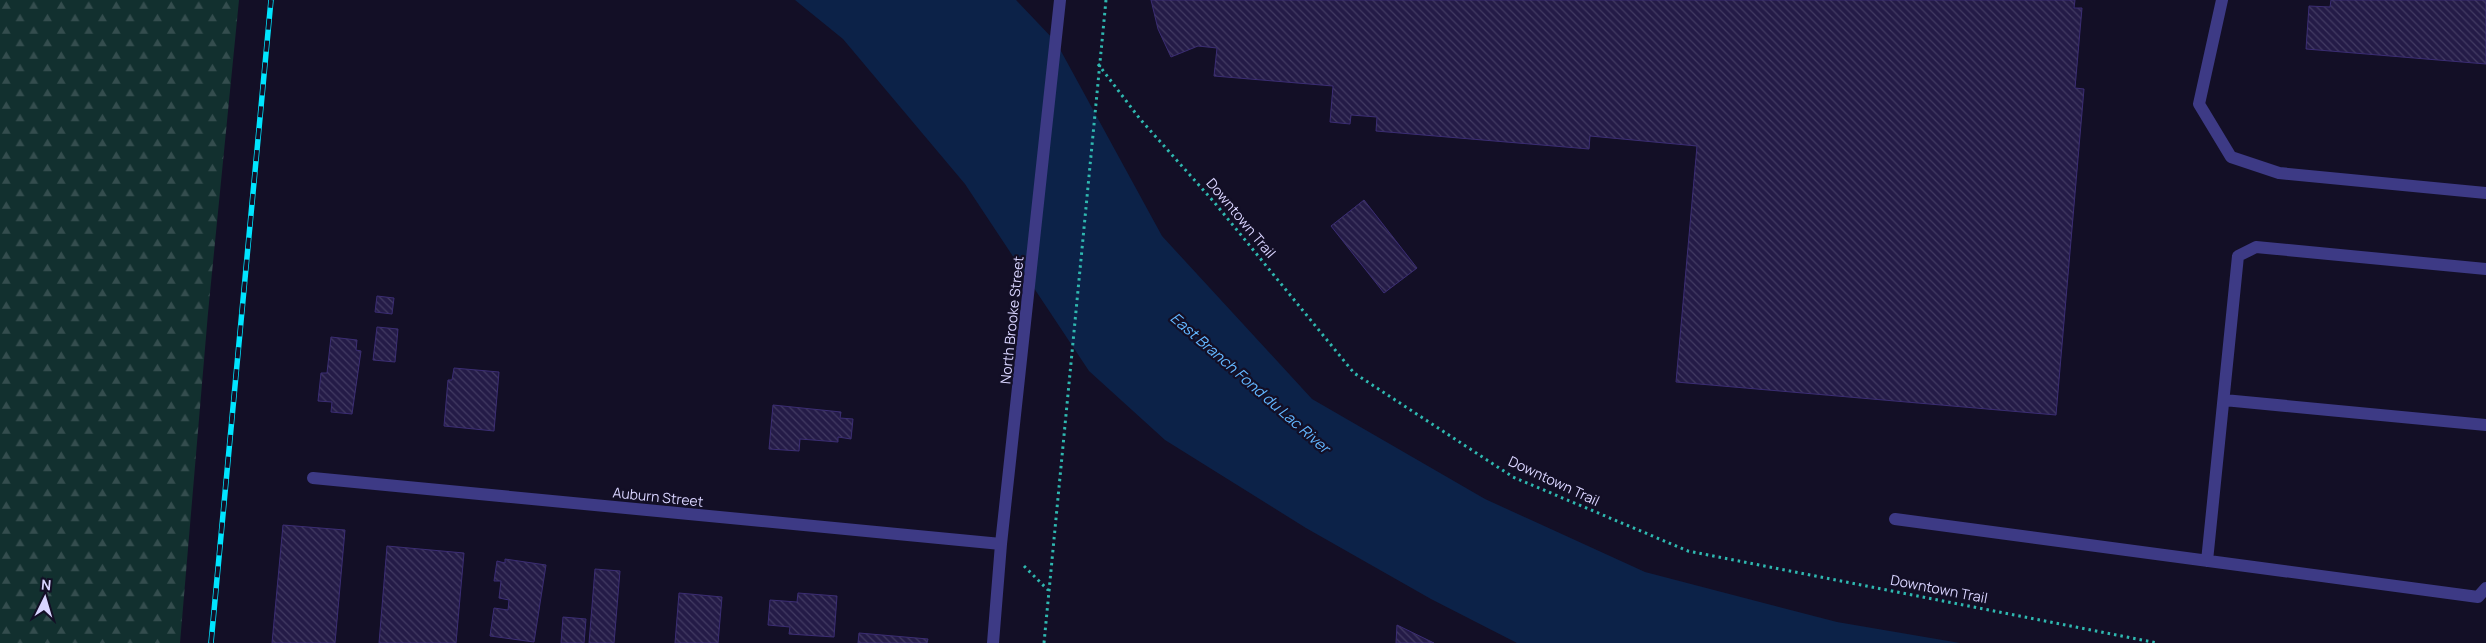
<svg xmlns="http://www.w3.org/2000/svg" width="2486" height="643" viewBox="0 0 2486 643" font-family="Manrope,sans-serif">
<defs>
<pattern id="forest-firs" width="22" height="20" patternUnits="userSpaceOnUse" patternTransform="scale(1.25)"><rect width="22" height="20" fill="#12302f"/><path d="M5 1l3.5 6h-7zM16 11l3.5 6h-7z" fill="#344d4e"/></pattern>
<pattern id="building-back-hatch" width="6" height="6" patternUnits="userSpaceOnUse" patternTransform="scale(1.25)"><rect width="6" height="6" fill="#241b47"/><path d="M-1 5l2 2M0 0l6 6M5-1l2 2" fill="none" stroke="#433b63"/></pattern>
</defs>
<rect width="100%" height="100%" fill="#130f26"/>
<!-- forest -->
<path fill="url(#forest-firs)" d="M0,0H239L208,313L180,643H0Z"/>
<!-- water -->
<path fill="#0c2248" d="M795,0H1016L1056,42L1162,236L1312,399L1485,499L1645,572L1837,622L1960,643H1517L1431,599L1306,528L1165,440L1089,371L965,184L843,39Z"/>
<!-- building -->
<path fill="url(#building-back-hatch)" stroke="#3b2d73" d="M1151,0H2075L2074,8H2082L2075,88L2084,89L2056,415L1676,382L1697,146L1590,136L1589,149L1376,131L1377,117L1351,115L1350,124L1330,122L1333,86L1214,76L1217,48L1198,46L1171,57L1158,29Z
M2331,0H2486V64L2306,49L2309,6L2330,7Z
M1364,200L1417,268L1384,293L1331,226Z
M377,296L394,298L392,314L375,312Z
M377,327L398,329L395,362L373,360Z
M331,337L357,340L356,350L361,351L352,414L331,412L332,402L318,401L321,373H327Z
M454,368L499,372L494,431L444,426L448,380H452Z
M773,405L841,412L840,418L853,419L851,439L838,437V442L800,439L799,451L769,449Z
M283,525L345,530L335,643H272Z
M387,546L464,553L456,643H379Z
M505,559L546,565L534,642L490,636L494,608L508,610L509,600L499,598L501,581H494L497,561L505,563Z
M595,569L620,571L614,643H589Z
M679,593L722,597L718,643H675Z
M798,593L837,596L834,637L789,634L790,627L768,625L770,600L797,602Z
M563,617L586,619L584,643H561Z
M1397,625L1434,643H1396Z
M859,633L928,639L927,643H858Z"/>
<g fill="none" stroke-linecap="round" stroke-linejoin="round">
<!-- path -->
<path stroke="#2fb8b0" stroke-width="3" stroke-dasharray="2.5 4" stroke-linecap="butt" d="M1098,64L1140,119L1214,202L1354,373L1513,477L1688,551L2157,643
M1024,566L1048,590
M1044,643L1106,0"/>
<!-- service -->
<path stroke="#3d3a85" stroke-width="12" d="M2222,0L2199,104L2231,157L2279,173L2486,193
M2224,400L2486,425
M1895,519L2478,597L2486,588
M2207,561L2238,256L2256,247L2486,269"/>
<!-- minor -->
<path stroke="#3d3a85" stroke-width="12" d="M313,478L1001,544
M993,643L1001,544L1060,0"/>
<!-- rail casing -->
<g stroke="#00e5ff" stroke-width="5.5">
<path id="rail" d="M211,643L271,0"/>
</g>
<!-- rail -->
<use href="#rail" stroke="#130f26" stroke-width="4" stroke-dasharray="11" stroke-linecap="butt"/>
</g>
<g text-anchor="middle" stroke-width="4.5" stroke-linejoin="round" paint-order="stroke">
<!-- street labels -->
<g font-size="14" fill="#d9d4ff" stroke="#130f26">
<text transform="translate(1241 218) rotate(50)" y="5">Downtown Trail</text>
<text transform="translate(1012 320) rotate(-84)" y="5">North Brooke Street</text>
<text transform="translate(1554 481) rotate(25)" y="5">Downtown Trail</text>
<text transform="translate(658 497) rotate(6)" y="5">Auburn Street</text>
<text transform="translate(1939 589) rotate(11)" y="5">Downtown Trail</text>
</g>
<!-- water labels -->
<g font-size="15" font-style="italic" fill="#62b6ff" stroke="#130f26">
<text transform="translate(1250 383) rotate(41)" y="5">East Branch Fond du Lac River</text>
</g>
</g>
<!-- north arrow -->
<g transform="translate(45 598) rotate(5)" stroke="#130f26" stroke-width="4" paint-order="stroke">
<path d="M0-4L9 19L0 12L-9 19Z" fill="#d9d4ff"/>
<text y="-8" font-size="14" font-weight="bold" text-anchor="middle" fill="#d9d4ff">N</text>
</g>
</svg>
